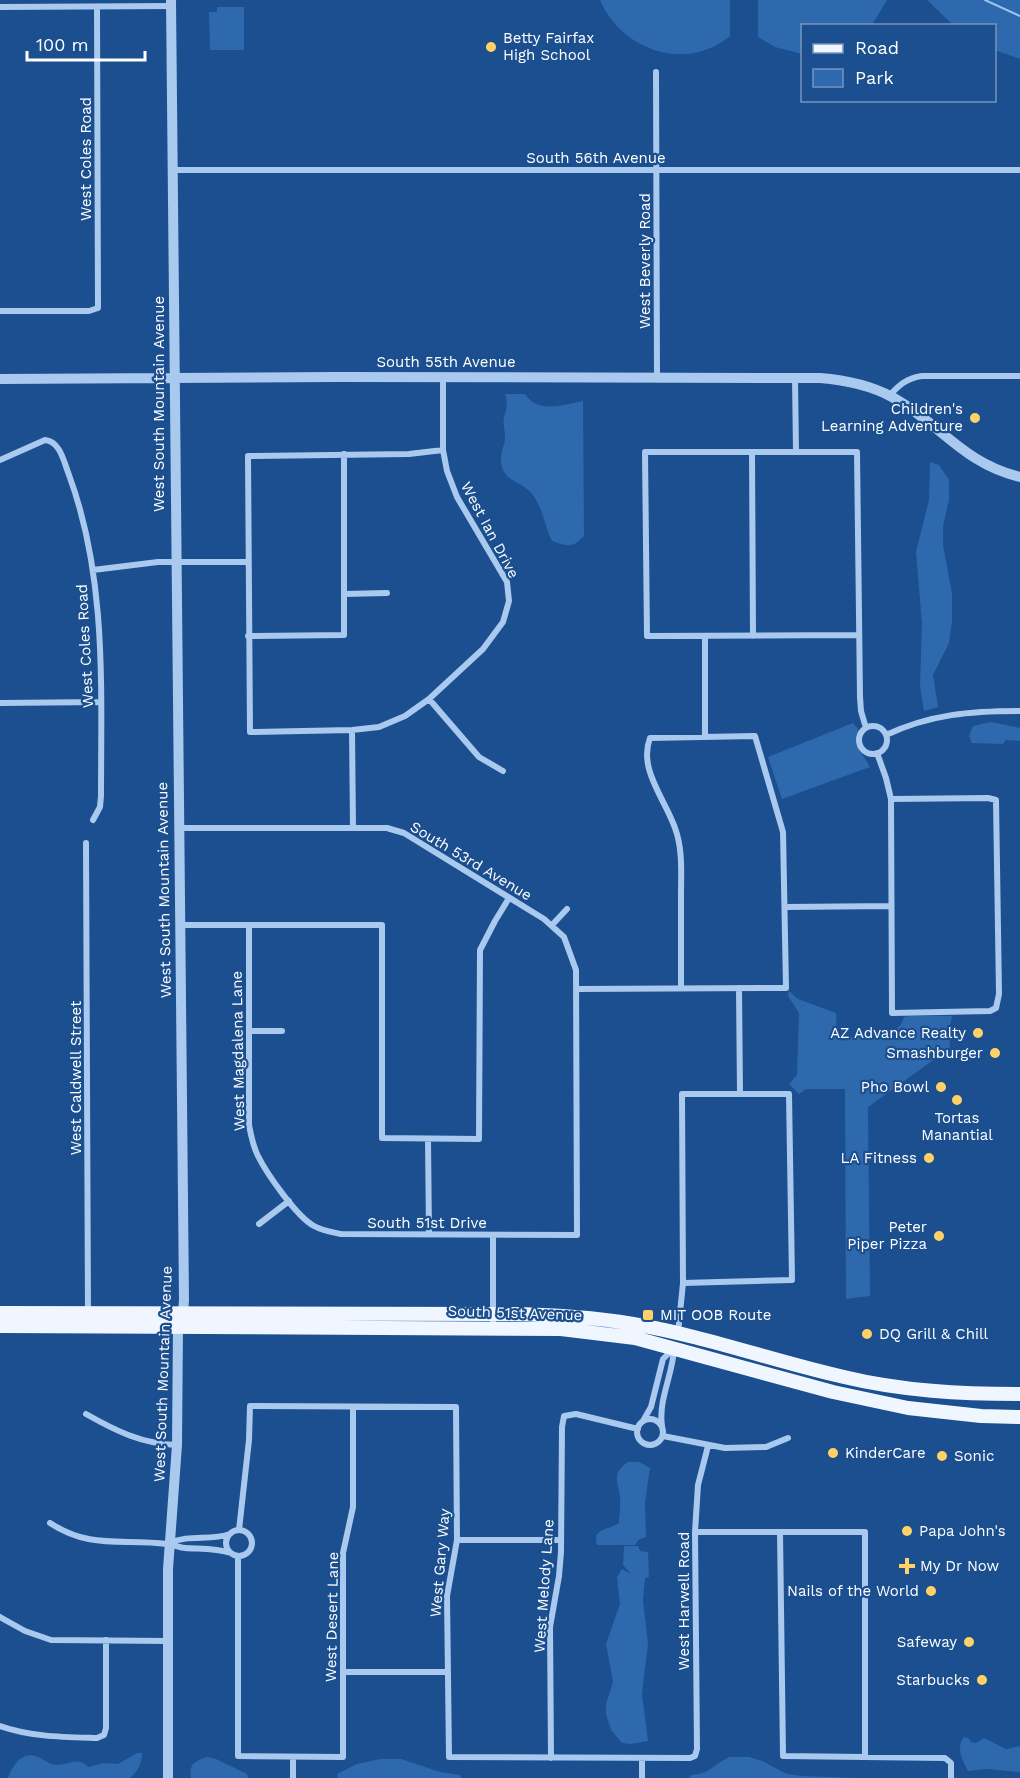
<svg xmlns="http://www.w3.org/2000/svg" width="1020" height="1778" viewBox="0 0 1020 1778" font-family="'Work Sans',sans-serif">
<rect width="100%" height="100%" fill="#1b4f8f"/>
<!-- green -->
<path fill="#2e69ad" d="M600,0H730V36C686,73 621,50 600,0Z
M758,0H887L872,25L802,26V54L775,47L758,37Z
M927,0H1020V59L995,50L994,26L953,25Z
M217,7H244V50H210L209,12H217Z
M505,394H525C538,414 563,405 583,401L584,536C572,549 567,546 552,541C544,525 543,508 532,494C524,483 506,482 502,467C499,457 503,449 505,440C506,432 502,424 504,417C507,407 508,404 505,394Z
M930,462L939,465L949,480V500L943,526V545L952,593V622L949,643L933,675L938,707L924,711L920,686L922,624L916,552L929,500Z
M991,722L1020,728V741L1006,740L1003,744L972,743L969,736L973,726Z
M853,723L858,729L857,746L870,767L782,799L768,757Z
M789,991L798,999L836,1013L837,1036C857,1037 897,1043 904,1017L908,1016H952L949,1031L950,1048L868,1107L870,1296L846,1299L845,1089H806L799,1094L789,1084L797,1075L799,1013L788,996Z
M628,1462H639L650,1468L645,1502L646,1537L638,1540L635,1545H597C592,1527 608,1531 619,1523C619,1515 621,1506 620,1497C618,1480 611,1474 628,1462Z
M624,1546H638L640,1551L648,1552L649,1577L645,1578L643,1601L648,1643L642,1694L648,1741L631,1744L622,1743L611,1730L606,1714V1704L613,1682L606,1644L620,1604L617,1577L622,1569L631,1574L623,1565Z
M964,1737L968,1738L971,1742L976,1743L984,1738L1006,1749L1020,1746V1772L986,1769L968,1771C963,1761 955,1748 964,1737Z
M137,1753H142C142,1763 138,1771 130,1778H8C12,1767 21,1752 35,1756C43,1758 49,1765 57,1765C69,1765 79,1756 88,1767L104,1763L118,1764Z
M207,1757L216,1759L247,1774L248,1778H191C189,1763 194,1762 207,1757Z
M729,1757H749L762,1761L787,1774L802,1776L857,1778H689L691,1775C706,1775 716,1764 729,1757Z
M380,1759H401L440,1772L460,1775L461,1778H338L337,1774L357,1764Z"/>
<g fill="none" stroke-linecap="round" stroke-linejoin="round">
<!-- stream -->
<path stroke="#9cc4f0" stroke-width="2" d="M985,0L1020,16"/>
<!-- minor -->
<path stroke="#a9c9ee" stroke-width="6" d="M0,7L171,6
M656,72L657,377
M172,170H1020
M0,311H89L98,308L97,7
M443,377V450L447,471L457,497L507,582L509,601L503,622L483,649L429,699L405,716L379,727L352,730L250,732L248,456L409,454L443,450
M795,378L796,452
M890,395C899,385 907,378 922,376H1020
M752,452L753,636
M0,460L45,440C60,441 64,462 69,475C107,578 101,688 101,796L100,807L93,820
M93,570L158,562H248
M344,594L387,593
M859,635L647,636L645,452H857L860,697L861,711L866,728
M248,636L344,635V454
M705,636V737
M429,699L479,757L503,771
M0,703L101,702
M859 740a14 14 0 1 1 28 0a14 14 0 1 1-28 0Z
M352,730L353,828
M886,735C931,714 971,711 1020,711
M877,753L886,778L891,799L892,1013L990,1011L996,1008L999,994L996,800L988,798L891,799
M178,828H387L404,833L544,919L564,937L576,970L577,1235L341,1234C332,1232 323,1231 314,1226C297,1217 267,1174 258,1156C253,1146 251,1136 249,1125V925
M86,843L88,1313
M786,907L891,906
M180,925H382V1138L479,1139L480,950L495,921L509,898
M552,925L567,909
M739,988L740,1094
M577,989L786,988L783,832L755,736L650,738C638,769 665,799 675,828C683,849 681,874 681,896C681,927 681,958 681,988
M249,1031H282
M428,1139L429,1234
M259,1224L289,1201
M493,1328V1235
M678,1333L683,1283L682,1094H789L792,1280L683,1283
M86,1414C116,1431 142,1444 177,1445
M637 1432a13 13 0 1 1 26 0a13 13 0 1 1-26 0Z
M643,1421L651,1407L663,1359L674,1348
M662,1426C658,1400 673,1374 674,1349
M663,1436L725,1448L766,1447L788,1438
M50,1523C91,1550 123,1538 167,1544C174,1544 179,1548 185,1548C201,1549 216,1548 231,1553
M239,1530L249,1440L250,1406L456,1407L457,1540L447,1596L449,1757L690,1758L695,1756L697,1749L695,1532L698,1485L708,1446
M226 1543a13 13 0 1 1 26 0a13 13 0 1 1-26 0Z
M695,1532H865V1757
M780,1532L783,1756L945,1758L951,1763V1778
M457,1540H561
M170,1543C189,1534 210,1541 230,1534
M238,1556V1756L343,1757V1553L353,1507V1407
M0,1617L25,1631L51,1640L168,1641
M343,1672H447
M0,1726C32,1737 63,1737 97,1738L104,1735L106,1728V1640
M293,1757V1778
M551,1758L550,1627L559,1576L561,1552L562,1427L564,1416L576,1414L638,1429
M642,1758V1778"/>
<!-- tertiary -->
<path stroke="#a9c9ee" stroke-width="10" d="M0,379L335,377L820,378C845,380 870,385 892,397C940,423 962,463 1020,477
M168,1778V1569L177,1445L178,1326L183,1313L184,1300L171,0"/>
<!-- primary -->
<path stroke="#f0f6ff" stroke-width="14" d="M0,1313L493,1314C540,1314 586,1316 633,1324C705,1336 773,1361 844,1377C902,1391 961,1394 1020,1394
M0,1326L561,1329L635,1338L833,1392L908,1408L981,1416L1020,1417"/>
</g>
<!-- markers -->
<g fill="#ffd166" stroke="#1b4f8f" stroke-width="2">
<circle cx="491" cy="47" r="6"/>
<circle cx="975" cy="418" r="6"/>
<circle cx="978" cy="1033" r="6"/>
<circle cx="995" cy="1053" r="6"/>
<circle cx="941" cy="1087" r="6"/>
<circle cx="957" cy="1100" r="6"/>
<circle cx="929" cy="1158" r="6"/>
<circle cx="939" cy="1236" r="6"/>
<rect x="642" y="1309" width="12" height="12" rx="3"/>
<circle cx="867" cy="1334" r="6"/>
<circle cx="833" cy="1453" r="6"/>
<circle cx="942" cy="1456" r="6"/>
<circle cx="907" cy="1531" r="6"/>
<path d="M904 1557h6v6h6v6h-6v6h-6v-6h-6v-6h6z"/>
<circle cx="931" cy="1591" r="6"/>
<circle cx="969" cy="1642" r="6"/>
<circle cx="982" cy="1680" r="6"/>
</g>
<g text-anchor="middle" stroke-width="4.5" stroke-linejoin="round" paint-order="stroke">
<!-- poi labels -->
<g font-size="15" fill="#fff" stroke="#1b4f8f" text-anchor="end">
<text x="503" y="43" text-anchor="start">Betty Fairfax<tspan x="503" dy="17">High School</tspan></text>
<text x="963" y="414">Children's<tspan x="963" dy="17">Learning Adventure</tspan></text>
<text x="966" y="1038">AZ Advance Realty</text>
<text x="983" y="1058">Smashburger</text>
<text x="929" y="1092">Pho Bowl</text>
<text x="957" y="1123" text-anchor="middle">Tortas<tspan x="957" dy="17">Manantial</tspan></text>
<text x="917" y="1163">LA Fitness</text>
<text x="927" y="1232">Peter<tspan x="927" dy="17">Piper Pizza</tspan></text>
<text x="660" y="1320" text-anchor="start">MIT OOB Route</text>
<text x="879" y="1339" text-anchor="start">DQ Grill &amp; Chill</text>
<text x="845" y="1458" text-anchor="start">KinderCare</text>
<text x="954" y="1461" text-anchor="start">Sonic</text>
<text x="919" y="1536" text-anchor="start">Papa John's</text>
<text x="920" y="1571" text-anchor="start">My Dr Now</text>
<text x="919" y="1596">Nails of the World</text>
<text x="957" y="1647">Safeway</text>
<text x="970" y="1685">Starbucks</text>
</g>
<!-- street labels -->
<g font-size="15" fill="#fff" stroke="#1b4f8f">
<text x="596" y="163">South 56th Avenue</text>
<text transform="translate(86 159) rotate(-90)" y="5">West Coles Road</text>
<text transform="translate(645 261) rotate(-90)" y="5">West Beverly Road</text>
<text x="446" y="367">South 55th Avenue</text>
<text transform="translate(159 404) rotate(-90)" y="5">West South Mountain Avenue</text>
<text transform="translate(490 530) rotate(62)" y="5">West Ian Drive</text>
<text transform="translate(85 646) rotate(-93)" y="5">West Coles Road</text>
<text transform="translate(471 861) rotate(31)" y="5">South 53rd Avenue</text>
<text transform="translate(164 890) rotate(-91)" y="5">West South Mountain Avenue</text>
<text transform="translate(238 1051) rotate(-91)" y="5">West Magdalena Lane</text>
<text transform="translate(76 1078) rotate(-90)" y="5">West Caldwell Street</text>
<text x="427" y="1228">South 51st Drive</text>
<text transform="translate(515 1313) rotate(2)" y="5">South 51st Avenue</text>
<text transform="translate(163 1374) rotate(-88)" y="5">West South Mountain Avenue</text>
<text transform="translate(440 1563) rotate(-85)" y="5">West Gary Way</text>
<text transform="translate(544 1586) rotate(-86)" y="5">West Melody Lane</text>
<text transform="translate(684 1601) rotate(-90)" y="5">West Harwell Road</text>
<text transform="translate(332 1617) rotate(-89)" y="5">West Desert Lane</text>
</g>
</g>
<!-- legend -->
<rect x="801" y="24" width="195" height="78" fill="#1b4f8f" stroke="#7695bc" stroke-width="1.5"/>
<rect x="813" y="44" width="30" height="9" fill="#f0f6ff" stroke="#7695bc" stroke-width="1.5"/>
<text x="855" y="54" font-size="18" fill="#ffffff">Road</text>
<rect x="813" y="69" width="30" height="18" fill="#2e69ad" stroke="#7695bc" stroke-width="1.5"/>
<text x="855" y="84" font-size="18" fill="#ffffff">Park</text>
<!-- scale -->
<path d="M27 51v9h118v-9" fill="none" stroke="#ffffff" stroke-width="3"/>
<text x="36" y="51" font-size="18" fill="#ffffff" stroke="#1b4f8f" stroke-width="4.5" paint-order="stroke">100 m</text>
</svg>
